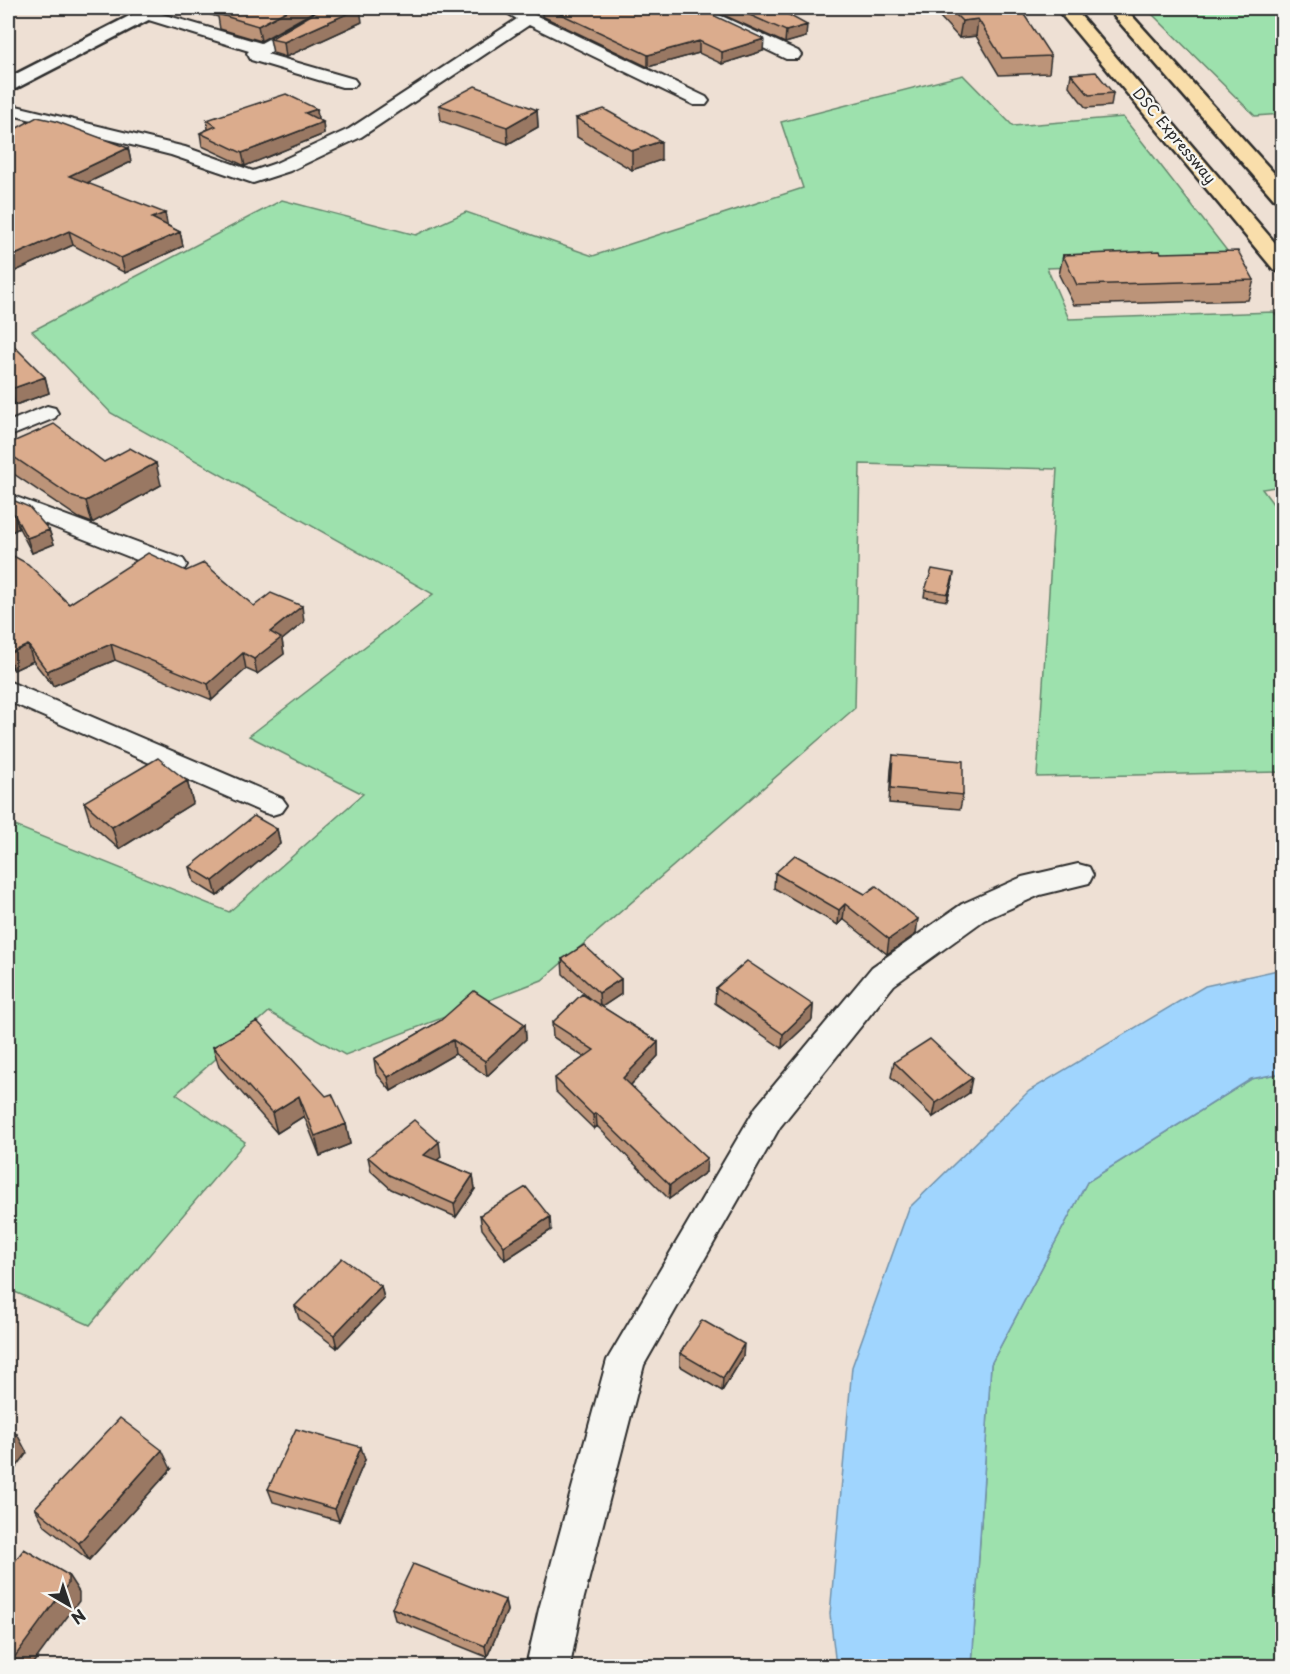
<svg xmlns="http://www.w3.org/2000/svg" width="1290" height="1674" viewBox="0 0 1290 1674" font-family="'Playpen Sans',sans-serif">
<rect width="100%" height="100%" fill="#eee0d4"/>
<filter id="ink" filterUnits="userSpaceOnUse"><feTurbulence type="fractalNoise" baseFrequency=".0167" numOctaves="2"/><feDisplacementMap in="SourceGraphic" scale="12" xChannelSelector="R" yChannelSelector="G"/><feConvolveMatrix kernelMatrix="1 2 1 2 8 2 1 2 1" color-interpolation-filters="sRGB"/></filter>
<g filter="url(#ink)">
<!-- green -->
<path fill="#9de1ad" stroke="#64866c" stroke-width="1.5" d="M1146,8H1282V114L1255,116Z
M963,75L1013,126L1123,117L1235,261L1047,268L1069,319L1274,312L1282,322V486L1262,489L1282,516V772L1037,777L1057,469L860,464L855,708L542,980L345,1055L269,1012L176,1094L245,1142L90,1325L8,1289V823L229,912L363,794L249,736L433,594L111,413L32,331L282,200L416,235L466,212L593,256L803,188L781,122Z
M1282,1073V1666H972L991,1364L1087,1182L1251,1079Z"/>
<!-- water -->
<path fill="#a0d5fe" stroke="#7191aa" stroke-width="1.5" d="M1282,969V1073L1251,1079L1087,1182L991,1364L972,1666H836L830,1614L852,1367L909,1208L1029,1091L1205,986Z"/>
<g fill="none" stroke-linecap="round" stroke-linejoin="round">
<!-- minor casing -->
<g stroke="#2b2b2b" stroke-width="4">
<path id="minor" d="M312,8H333L335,13L267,54L354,79L357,83L354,87H342L251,60L247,53L249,51L139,17L137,14L145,9L261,43L317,12Z
M499,8H519L535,15L706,97L709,101L706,105H694L529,25L361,137L290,171L253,183L171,155L8,114V104L185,147L253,171L276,163L349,129L517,19Z
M684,8H704L798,51L801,55L798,59H786L686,11Z
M47,406L55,408L58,413L55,418L8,437V422Z
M8,494L183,559L187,565L183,571L174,573L165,571L8,509Z
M8,681L282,798L287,805L282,812L272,815L262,812L8,701Z
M1078,864L1089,867L1093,875L1089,883L1040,895L984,920L894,985L780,1127L644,1365L581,1609L570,1666H526L539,1609L607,1360L756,1107L872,967L962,904L1022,877Z"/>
</g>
<!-- tertiary casing -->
<g stroke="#2b2b2b" stroke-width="5">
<path id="tertiary" d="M145,8H167L164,12L15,89L8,91V78Z"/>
</g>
<!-- primary casing -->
<g stroke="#2b2b2b" stroke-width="5">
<path id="primary" d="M1056,8H1074L1282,251V272L1274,270Z
M1107,8H1125L1282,182V200L1274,199Z"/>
</g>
<!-- minor -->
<use href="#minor" fill="#f6f6f2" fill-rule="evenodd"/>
<!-- tertiary -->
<use href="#tertiary" fill="#f6f6f2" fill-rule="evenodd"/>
<!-- primary -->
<use href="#primary" fill="#f9deab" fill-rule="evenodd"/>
</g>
<!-- wall -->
<path fill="#bc9479" stroke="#2b2b2b" stroke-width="1.5" d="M207,8H312L313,12L261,41L220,29L218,17L208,14Z
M542,8H698L763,51L722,64L699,53L648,67L542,16Z
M708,8H776L806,37L785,43Z
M941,8H1014L1051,56L1049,73L999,75L976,36L959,38L940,17Z
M362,22L286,57L273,53L270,39Z
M1071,74L1113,93L1111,106L1086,108L1069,86Z
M439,105L537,110L538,127L508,144L441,121Z
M317,109L318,119L323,122L324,134L245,166L202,146L200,133L208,129L207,120Z
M576,118L661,160L632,170L577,137Z
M8,133L128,148L131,162L87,183L180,232L183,246L125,273L73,245L9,274L8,273Z
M1161,253L1254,280L1248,300L1074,305L1059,275L1063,255Z
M8,347L45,377L49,393L15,405L8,397Z
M8,444L104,462L161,485L92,523L79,518L8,470Z
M8,498L49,530L54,544L32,553L19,528L8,534Z
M8,553L69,604L254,606L304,622L282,640L284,654L257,674L246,669L212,700L115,660L53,686L33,661L14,670L8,663Z
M953,580L947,601L924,597L925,590Z
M893,755L963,795L960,809L889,803L891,770Z
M187,781L193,803L119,849L91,824L84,802Z
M277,829L280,844L217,896L194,882L190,867Z
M775,873L916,934L887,954L843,919L838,925L774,888Z
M562,959L621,979V994L602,1007L658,1042V1056L631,1085L706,1172L669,1199L597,1126L594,1129L556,1092L555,1078L584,1057L553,1037L552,1023L591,1000L563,974Z
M716,988L813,1005L812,1020L782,1048L715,1003Z
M440,1021L525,1024L526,1039L487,1076L455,1054L391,1091L376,1073L374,1059Z
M213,1047L346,1124L350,1144L320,1156L304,1116L277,1133L219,1067Z
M894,1062L969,1093L933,1117L891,1077Z
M368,1157H441L437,1160L473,1175L475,1189L456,1217L391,1189L371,1171Z
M480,1215L551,1230L505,1260L482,1229Z
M381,1286L384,1299L337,1348L299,1319L295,1306Z
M680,1353L743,1357L722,1391L680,1366Z
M365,1460L339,1521L273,1502L268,1489Z
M171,1469L89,1560L45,1526L35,1508Z
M505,1600L507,1611L487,1657L395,1620L392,1608Z"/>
<!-- shaded-wall -->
<path fill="#997863" stroke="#2b2b2b" stroke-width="1.5" d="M292,8H312L313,12L261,41L258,26Z
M360,8L362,22L286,57L284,42Z
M978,19L976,36L959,38L962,21Z
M807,25L806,37L785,43L786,31Z
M764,39L763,51L722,64V52Z
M699,41V53L648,67V55Z
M317,109L318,122L305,113Z
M537,110L538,127L508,144L507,127Z
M323,122L324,134L245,166L242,153Z
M661,141V160L632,170V151Z
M128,148L131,162L72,190L69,176Z
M165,213L168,228L152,218Z
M69,231L73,245L9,274L8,268V258Z
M180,232L183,246L125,273L121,258Z
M45,377L49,393L15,405L11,389Z
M156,463L161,485L92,523L86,501Z
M14,514L19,528L8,534V517Z
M49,530L54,544L32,553L27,538Z
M954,573L953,580L947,601L948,594Z
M302,606L304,622L282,640L284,654L257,674L254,659L270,632Z
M111,644L115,660L53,686L47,671Z
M28,645L33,661L14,670L8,654Z
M243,653L246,669L212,700L208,684Z
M187,781L193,803L119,849L112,827Z
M277,829L280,844L217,896L213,881Z
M845,904L843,919L838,925L839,910Z
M918,919L916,934L887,954L889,939Z
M621,979V994L600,1008L599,993Z
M813,1005L812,1020L782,1048L783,1034Z
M525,1024L526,1039L487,1076L485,1061Z
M453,1040L455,1054L391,1091L388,1077Z
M658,1042V1056L624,1092L623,1078Z
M972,1078L969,1093L933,1117L936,1103Z
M299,1096L304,1116L277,1133L272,1113Z
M596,1113L597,1126L594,1129L593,1115Z
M346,1124L350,1144L320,1156L315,1136Z
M439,1142L441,1157L426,1169L424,1155Z
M707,1158L706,1172L669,1199L670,1185Z
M473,1175L475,1189L456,1217L454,1204Z
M550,1217L551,1230L505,1260L504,1246Z
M381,1286L384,1299L337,1348L334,1335Z
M744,1344L743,1357L722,1391L723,1378Z
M17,1434L27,1453L8,1479V1446Z
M361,1447L365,1460L339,1521L335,1509Z
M162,1450L171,1469L89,1560L79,1543Z
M68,1575L79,1592V1601L31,1666H8Z
M505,1600L507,1611L487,1657L485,1646Z"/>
<!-- building -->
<path fill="#dbac8d" stroke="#2b2b2b" stroke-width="1.5" d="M231,8H292L258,26L218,14Z
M323,8H360L284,42L270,39Z
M548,8H698L764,39L722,52L699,41L648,55Z
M734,8H776L807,25L786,31Z
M949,8H1014L1021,10L1051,56L1002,58L978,19L962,21Z
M1096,72L1113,93L1089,95L1071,74Z
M475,86L537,110L507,127L439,105Z
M286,94L317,109L305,113L323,122L242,153L200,133L216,126L207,120Z
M604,109L661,141L632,151L576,118Z
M37,117L55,121L128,148L69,176L165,213L152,218L180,232L121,258L69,231L8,258V133Z
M1160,251L1161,253L1238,251L1254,280L1077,285L1063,255Z
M13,345L45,377L11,389L8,386V347Z
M54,424L104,462L130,448L156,463L86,501L73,497L8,453V444Z
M8,498L29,507L49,530L27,538L14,514L8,517Z
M8,553L28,564L69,604L148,553L186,571L204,563L254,606L271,593L302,606L270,632L281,638L254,659L243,653L208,684L111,644L47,671L28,645L8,654Z
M932,569L954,573L948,594L925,590Z
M893,755L963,761V795L891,788Z
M158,758L187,781L112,827L84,802Z
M254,816L277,829L213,881L190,867Z
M795,855L865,894L876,886L918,919L889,939L845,904L839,910L775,873Z
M584,945L621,979L599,993L562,959Z
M747,961L813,1005L783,1034L716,988Z
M474,991L525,1024L485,1061L453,1040L388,1077L374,1059L440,1021Z
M582,994L658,1042L623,1078L707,1158L670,1185L596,1113L593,1115L555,1078L594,1050L552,1023Z
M257,1021L326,1096L332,1094L346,1124L315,1136L299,1096L272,1113L213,1047Z
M930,1039L972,1078L936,1103L894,1062Z
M414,1120L439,1142L424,1155L473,1175L454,1204L389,1175L368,1157Z
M526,1187L550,1217L504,1246L480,1215Z
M342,1258L381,1286L334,1335L295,1306Z
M702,1320L744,1344L723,1378L680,1353Z
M120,1418L162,1450L79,1543L35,1508Z
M296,1429L361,1447L335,1509L268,1489Z
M8,1430L17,1434L8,1446Z
M24,1549L68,1575V1584L8,1666V1570Z
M413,1564L505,1600L485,1646L392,1608Z"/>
</g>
<g text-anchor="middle" stroke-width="4.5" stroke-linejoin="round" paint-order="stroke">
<!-- far-street labels -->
<g font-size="15" fill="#2b2b2b" stroke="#f6f6f2">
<text transform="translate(1174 136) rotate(50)" y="5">DSC Expressway</text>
</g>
</g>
<!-- margin -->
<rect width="1290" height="1674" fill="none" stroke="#f6f6f2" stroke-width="30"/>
<rect x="15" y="15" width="1260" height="1644" fill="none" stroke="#2b2b2b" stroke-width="2" filter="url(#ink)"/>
<!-- north arrow -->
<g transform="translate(69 1605) rotate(141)" stroke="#f6f6f2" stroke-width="4.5" paint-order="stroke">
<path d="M0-4.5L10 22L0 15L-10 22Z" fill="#2b2b2b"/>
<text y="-9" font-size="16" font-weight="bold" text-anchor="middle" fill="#2b2b2b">N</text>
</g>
</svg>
